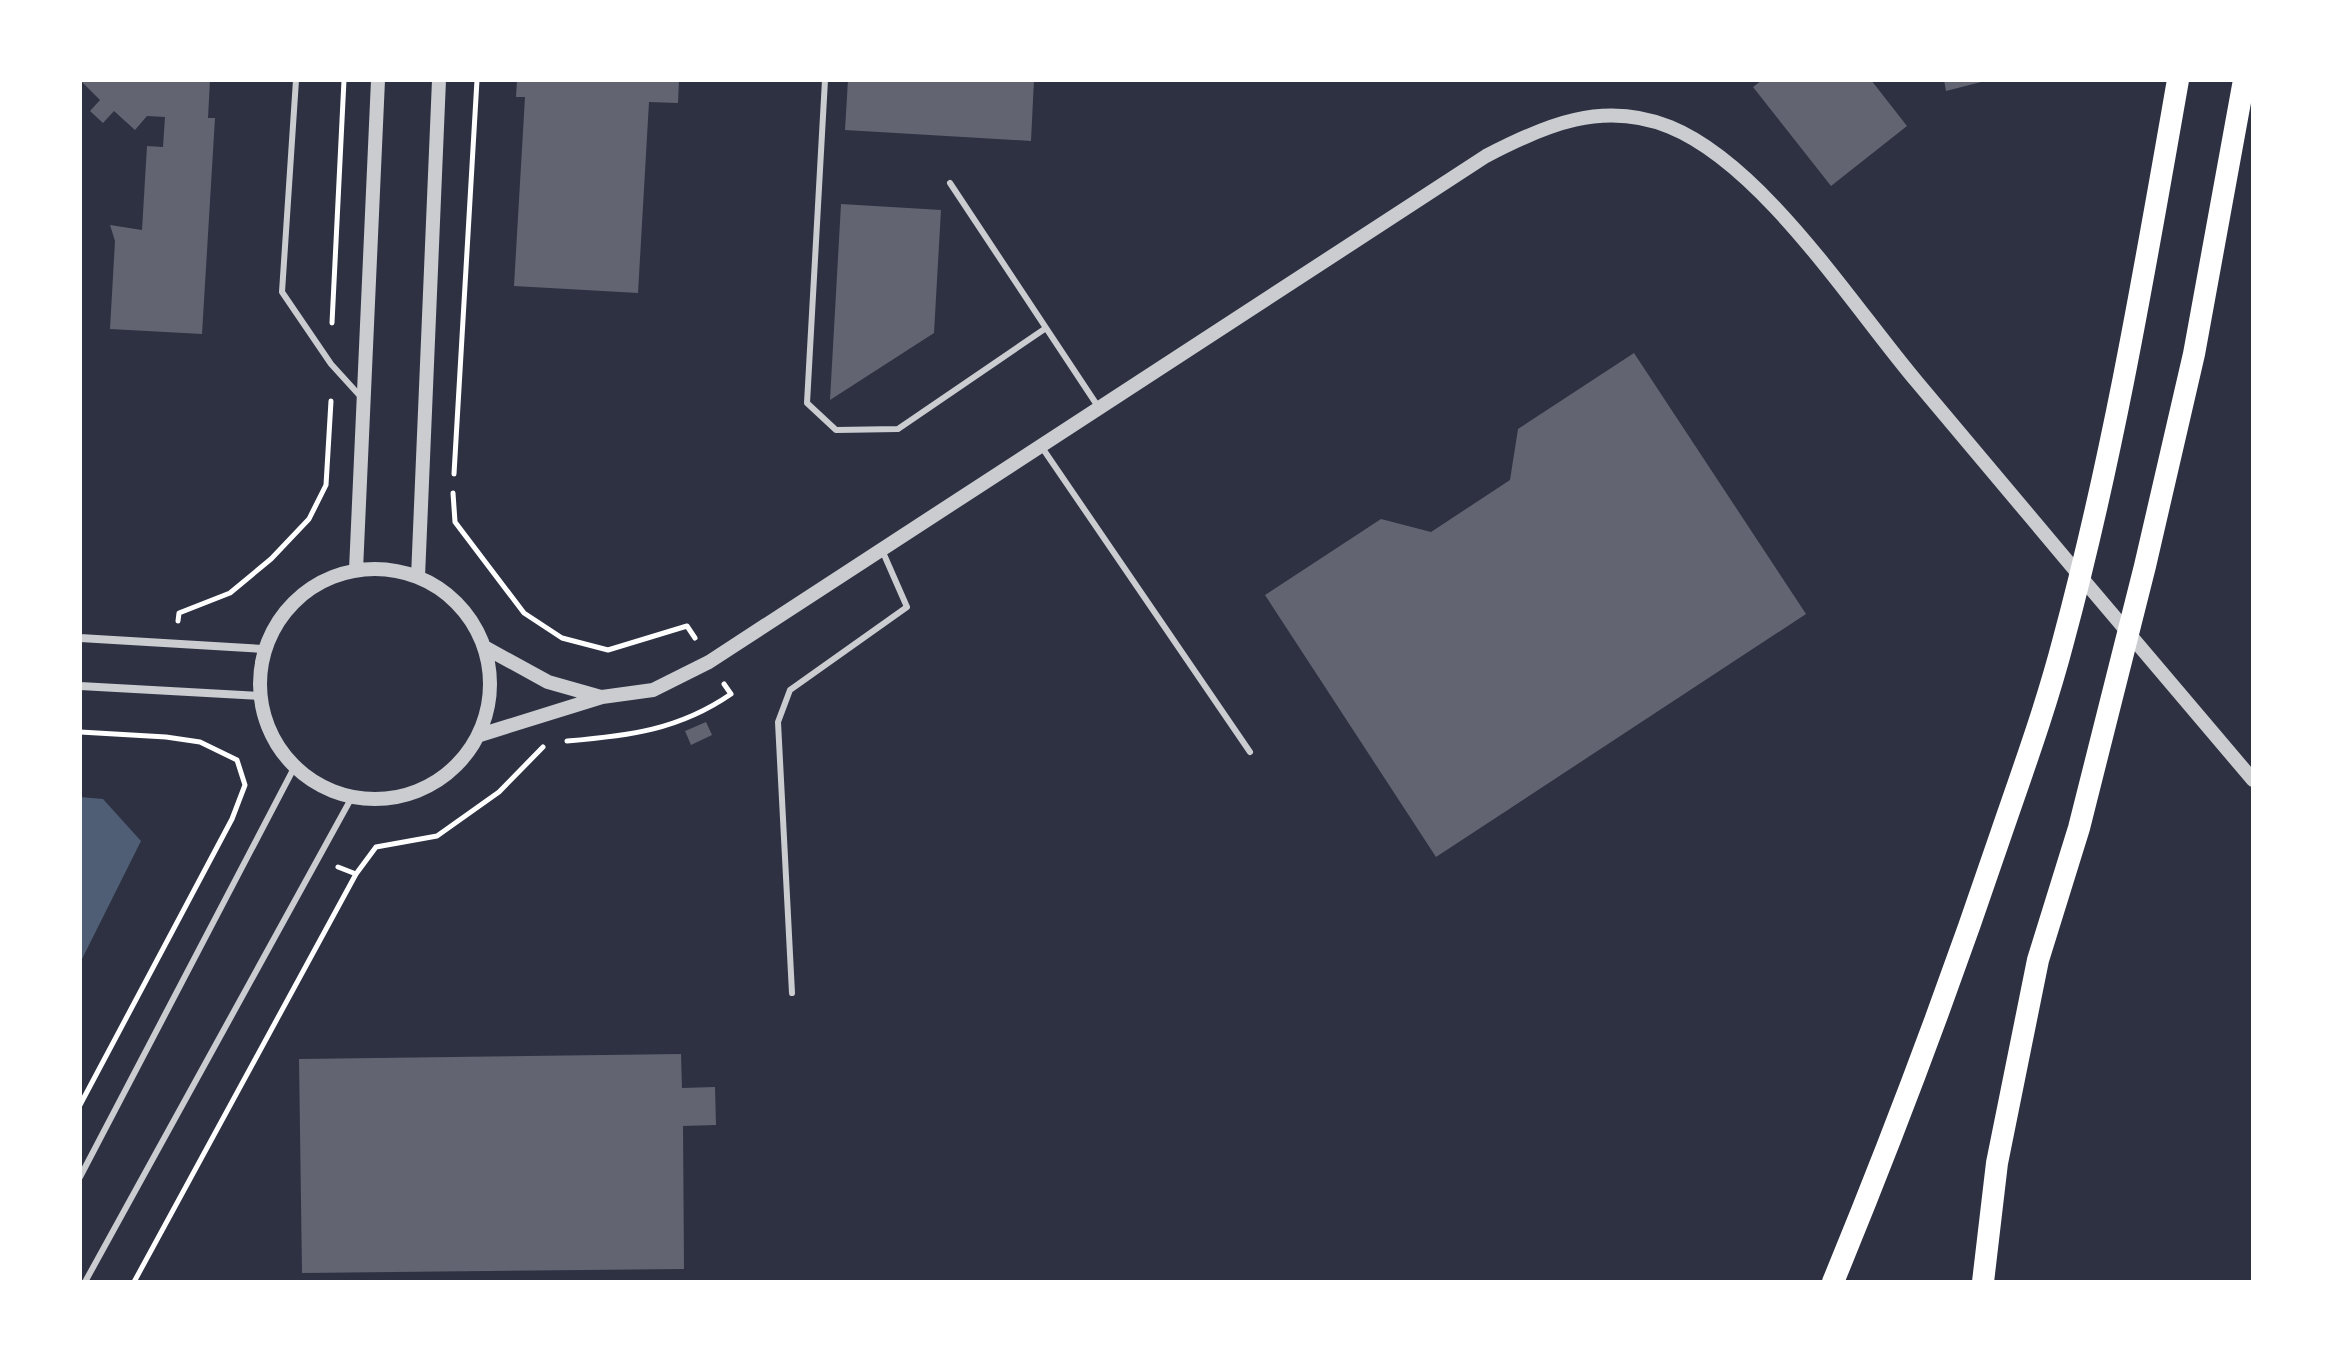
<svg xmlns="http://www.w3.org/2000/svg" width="2333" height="1362" viewBox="0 0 2333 1362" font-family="Helvetica,sans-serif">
<rect width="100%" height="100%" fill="#2d3142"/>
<!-- water -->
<path fill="#4f5d75" d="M80,797L103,799L141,841L80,963Z"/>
<!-- building -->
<path fill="#626471" d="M80,80H210L208,118H215L202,334L110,329L115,241L110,225L142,230L147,146L163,147L165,117L147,116L135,130L114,111L103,123L90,111L100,100Z
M517,80H679L678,103L649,102L638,293L514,286L525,97H516Z
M848,80H1034L1031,141L845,130Z
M1762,80H1871L1907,126L1831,186L1753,87Z
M1944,80H1985V81L1946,91Z
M841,204L941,210L934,333L830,400Z
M1634,353L1806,614L1436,857L1265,595L1381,519L1431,532L1510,480L1518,429Z
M706,722L712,735L691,745L685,731Z
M681,1054L682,1088L715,1087L716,1125L683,1126L684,1269L302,1273L299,1059Z"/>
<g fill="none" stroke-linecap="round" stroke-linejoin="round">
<!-- path -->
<path stroke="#fff" stroke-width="5" d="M332,323L344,80
M454,474L477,80
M453,493L455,522L524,613L562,638L608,650L687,626L695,638
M178,621L179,613L230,593L271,559L309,519L326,485L331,401
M80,732L166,737L200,742L237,760L245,785L232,819L80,1105
M567,741C628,736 679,730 731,694L724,684
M338,867L356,874L376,847L437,836L499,792L543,747
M134,1282L356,874"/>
<!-- service -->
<path stroke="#caccd0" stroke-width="6" d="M296,80L282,292L331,364L361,397
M825,80L807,403L836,430L898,429L1046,328
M950,183L1099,408
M1041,446L1250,752
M792,993L778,722L790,690L907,607L882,550
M80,1177L294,768
M85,1282L352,797"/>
<!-- minor -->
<path stroke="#caccd0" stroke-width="8" d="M80,638L264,649
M80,686L259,696"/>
<!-- tertiary -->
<path stroke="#caccd0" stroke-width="14" d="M260 684a115 115 0 1 1 230 0a115 115 0 1 1-230 0Z
M356,570L378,80
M418,577L439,80
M486,648L548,682L601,697
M480,735L602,697L653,690L709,662L1486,156C1545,125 1603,100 1670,127C1763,165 1852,305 1917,382C2028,515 2141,648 2253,780"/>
<!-- trunk -->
<path stroke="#fff" stroke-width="22" d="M1833,1282C1894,1134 1950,985 2001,834C2023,770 2046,707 2063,642C2113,457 2145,268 2178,80
M1983,1282L1997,1163L2038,960L2079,828L2145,566L2194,354L2244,80"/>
</g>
<!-- border -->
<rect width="2333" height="1362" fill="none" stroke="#ffffff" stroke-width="164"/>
</svg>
